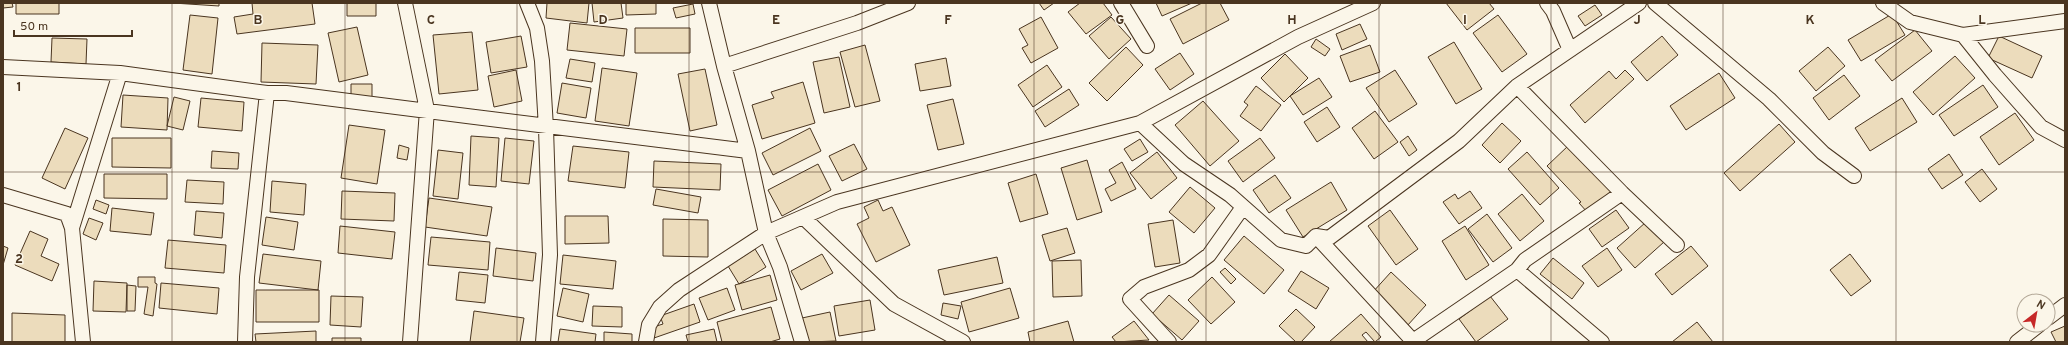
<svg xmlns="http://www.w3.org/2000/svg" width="2068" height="345" viewBox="0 0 2068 345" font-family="Overpass,sans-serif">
<rect width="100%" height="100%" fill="#fbf6e9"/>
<!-- building -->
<path fill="#ecdcbc" stroke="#4a3520" d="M3,3H12L13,7L3,8Z
M16,3H59V14H16Z
M173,3H219V6Z
M252,3H312L315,24L237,34L234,17L253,14Z
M347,3H376V16H347Z
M547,3H589L587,23L546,18Z
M592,3H621L623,18L594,22Z
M626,3H656V14L626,15Z
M1039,3H1054L1044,10Z
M1080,3H1103L1112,15L1086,34L1068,12Z
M1156,3H1192L1162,16Z
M1202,3H1220L1229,20L1183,44L1170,19Z
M1446,3H1489L1494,9L1467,30Z
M693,4L695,14L676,18L673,8Z
M1595,5L1602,15L1585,26L1578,16Z
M1892,14L1905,35L1861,61L1848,40Z
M190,15L218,18L212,74L183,70Z
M1498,15L1527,54L1502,72L1473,33Z
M1041,17L1058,48L1031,63L1022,48L1028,45L1019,29Z
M1111,17L1131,39L1109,59L1089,36Z
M570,23L627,29L624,56L567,50Z
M1360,24L1367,39L1342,50L1336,34Z
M357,27L368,75L339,82L328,33Z
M635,28H690V53H635Z
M1915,30L1932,51L1892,81L1875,60Z
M472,32L478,90L439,94L433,35Z
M521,36L527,67L491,73L486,42Z
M1662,36L1678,55L1647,81L1631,62Z
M1999,36L2042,56L2032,78L1988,58Z
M52,38L87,39L86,64L51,62Z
M1316,39L1330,49L1325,56L1311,47Z
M1454,42L1482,89L1456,104L1428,57Z
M262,43L318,45L316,84L261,82Z
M865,45L880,101L855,107L840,52Z
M1370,45L1380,72L1350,82L1340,56Z
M1126,47L1143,65L1107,101L1089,83Z
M1828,47L1845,66L1816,91L1799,71Z
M1180,53L1194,74L1170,90L1155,69Z
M1285,54L1308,78L1284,102L1261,78Z
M1955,56L1975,78L1933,115L1913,92Z
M839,57L850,107L824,113L813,62Z
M946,58L951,86L920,91L915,64Z
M570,59L595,63L592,82L566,78Z
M1047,65L1062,87L1033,107L1018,85Z
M602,68L637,73L629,126L595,121Z
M705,69L717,125L690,131L678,74Z
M516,70L522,101L494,107L488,76Z
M1395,70L1417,104L1389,122L1366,88Z
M1625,70L1634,79L1585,123L1570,105L1609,71L1616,79Z
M1719,73L1735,98L1686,130L1670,106Z
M1844,75L1860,96L1829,120L1813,98Z
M1319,78L1332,97L1303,115L1290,96Z
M803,82L815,123L762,139L752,105L774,98L771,92Z
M562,83L591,88L586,118L557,113Z
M351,84H372V97L351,96Z
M1983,85L1998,107L1954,136L1939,115Z
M1256,86L1281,105L1261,131L1240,116L1248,105L1244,102Z
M1069,89L1079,105L1045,127L1035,111Z
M123,95L168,98L167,130L121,127Z
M174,97L190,101L183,130L167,126Z
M201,98L244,102L242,131L198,127Z
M1902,98L1917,122L1870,151L1855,128Z
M953,99L964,144L938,150L927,105Z
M1203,101L1239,141L1210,166L1175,125Z
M1327,107L1340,127L1317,142L1304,122Z
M1375,111L1398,142L1374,159L1352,128Z
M2015,113L2034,140L1999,165L1980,137Z
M1502,123L1521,141L1500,163L1482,145Z
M1779,124L1795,142L1740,191L1724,173Z
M349,125L385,130L377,184L341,178Z
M65,128L88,138L65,189L42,178Z
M810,128L821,151L773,175L762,153Z
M471,136L499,138L496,187L469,185Z
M1408,136L1417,150L1409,156L1400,142Z
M112,138H171V168L112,167Z
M505,138L534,141L529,184L501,181Z
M1260,138L1275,158L1243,182L1228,161Z
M1140,139L1148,152L1132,161L1124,149Z
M854,144L867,169L842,181L829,156Z
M399,145L409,148L407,160L397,158Z
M1569,145L1612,190L1588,213L1579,203L1581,202L1547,166Z
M573,146L629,152L625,188L568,181Z
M438,150L463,153L458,199L433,196Z
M212,151L239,153L238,169L211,168Z
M1157,152L1177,178L1151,199L1130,173Z
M1527,152L1559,188L1540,205L1508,169Z
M1949,154L1963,175L1942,189L1928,169Z
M1087,160L1102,212L1077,220L1061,168Z
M654,161L721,164L720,190L653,187Z
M1122,162L1136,189L1111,201L1105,189L1116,183L1109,170Z
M818,164L831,190L782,216L768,190Z
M1982,169L1997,189L1980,202L1965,182Z
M104,174H167V199L104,198Z
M1036,174L1048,214L1020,222L1008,183Z
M1275,175L1291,198L1269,213L1253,190Z
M187,180L224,182L223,204L185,202Z
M272,181L306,184L304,215L270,212Z
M1331,182L1347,210L1303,237L1286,210Z
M1190,187L1215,208L1194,233L1169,212Z
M656,189L701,197L698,213L653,205Z
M342,191L395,193L394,221L341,219Z
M1470,191L1482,208L1459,224L1443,202L1455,194L1458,199Z
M1522,194L1544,221L1520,241L1498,214Z
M429,198L492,207L487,236L425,227Z
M96,200L109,205L106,214L93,209Z
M878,200L883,211L892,207L910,245L876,262L857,224L869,218L864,207Z
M112,208L154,213L151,235L110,231Z
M1390,210L1418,249L1396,265L1368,226Z
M1616,210L1629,228L1602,247L1589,229Z
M196,211L224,213L222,238L194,235Z
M1487,214L1512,248L1493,262L1468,229Z
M565,216H608L609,243L565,244Z
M266,217L298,222L294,250L262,245Z
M89,218L103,223L96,240L83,234Z
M663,219L708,220V257L663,256Z
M1173,220L1180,263L1155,267L1148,224Z
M1646,222L1664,242L1635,268L1617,248Z
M340,226L395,232L392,259L338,253Z
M1465,226L1489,265L1466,280L1442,241Z
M1067,228L1075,253L1050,261L1042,235Z
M30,231L48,239L41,256L59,264L52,281L15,265Z
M1244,236L1284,270L1264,294L1224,260Z
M431,237L490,242L488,270L428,265Z
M168,240L226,245L224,273L165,268Z
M3,246L8,248L3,265Z
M1691,246L1708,266L1672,295L1655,274Z
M496,248L536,253L533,281L493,276Z
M1607,248L1622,270L1598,287L1582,266Z
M755,249L766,267L739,284L728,266Z
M263,254L321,261L318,290L259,283Z
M822,254L833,273L801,290L791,271Z
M1850,254L1871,281L1851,296L1830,270Z
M563,255L616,261L613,289L560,284Z
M997,257L1003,283L944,295L938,270Z
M1553,258L1584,283L1572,299L1540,274Z
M1081,260L1082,296L1053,297L1052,261Z
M1225,268L1236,279L1231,284L1220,272Z
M1301,271L1329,288L1316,309L1288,291Z
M459,272L488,275L485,303L456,300Z
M1391,272L1426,305L1407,326L1372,293Z
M770,275L777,300L742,310L735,285Z
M138,277H155V283L157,284L153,316L144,314L148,287H138Z
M1212,277L1235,302L1211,324L1188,300Z
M94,281L127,283L126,312L93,311Z
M161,283L219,288L217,314L159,308Z
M127,285L136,286L135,311H127Z
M563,288L589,294L583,322L557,316Z
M727,288L735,310L708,320L699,298Z
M1010,288L1019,318L969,332L961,302Z
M256,290H319V322H256Z
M1169,295L1199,321L1182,340L1152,314Z
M331,296L363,297L361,327L330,325Z
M1490,296L1508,319L1476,342L1459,319Z
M870,300L875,330L839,336L834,306Z
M943,303L961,306L958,319L941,315Z
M694,304L700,322L654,338L650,328L663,324L660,316Z
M593,306L622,307V327L592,326Z
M771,307L780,339L770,342H722L717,322Z
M1296,309L1315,327L1301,342H1296L1279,326Z
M474,311L524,318L520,342H470Z
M830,312L836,341L808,342L802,318Z
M12,313L65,315V342H12Z
M1361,314L1381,337L1375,342L1366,332L1362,335L1368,342H1329Z
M1068,321L1074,342H1030L1028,332Z
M1134,321L1149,340L1116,342L1112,337Z
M1697,322L1713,342H1672Z
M2065,326V342H2056L2051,332Z
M560,329L596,334L595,342H558Z
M714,329L717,342H688L686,335Z
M316,331V342H256L255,334Z
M604,332L632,334V342H604Z
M332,338H361V342H332Z"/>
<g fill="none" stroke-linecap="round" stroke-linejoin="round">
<!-- street casing -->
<g stroke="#4a3520" stroke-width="16">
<path id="street" d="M405,3L427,110L410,342
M527,3L537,28L542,61L546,128L550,255L543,342
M709,3L724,66L748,151L766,233L780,267L802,342
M1121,3L1147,46
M1547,3L1553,11L1570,50
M1655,3L1769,99L1823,153L1854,176
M1883,3L1910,22L1963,35L2065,21
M1963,35L1995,75L2041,127L2065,140
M724,66L857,23L908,3
M3,67L120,73L267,93H286C440,112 594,133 748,151
M1517,86L1622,193L1677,245
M1140,123L1184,164L1230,195L1281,240L1306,246L1316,236L1329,238L1459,141L1517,86L1639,3
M3,195L67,214L72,228L83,342
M803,217L894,304L963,342
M72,228L120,73
M1316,236L1413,341L1517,270L1525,260L1622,193
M1517,270L1602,342
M2048,318L2065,305
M245,342L247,277L267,93
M646,342L649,325L660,307L679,290L766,233L837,202L1140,123L1298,37L1373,3
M1169,342L1130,299L1144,287L1189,270L1209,255L1243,207
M2017,342L2039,325"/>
</g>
<!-- street -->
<use href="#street" stroke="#fbf6e9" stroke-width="14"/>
</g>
<!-- grid -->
<path fill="none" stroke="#4a3520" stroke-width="1" stroke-opacity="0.55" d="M172,3V342M345,3V342M517,3V342M689,3V342M862,3V342M1034,3V342M1206,3V342M1379,3V342M1551,3V342M1723,3V342M1896,3V342M3,172H2065"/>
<g font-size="13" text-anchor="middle" font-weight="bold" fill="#4a3520" stroke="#fbf6e9" stroke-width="3" stroke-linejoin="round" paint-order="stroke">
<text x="258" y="24">B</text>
<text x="431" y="24">C</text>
<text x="603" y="24">D</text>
<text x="776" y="24">E</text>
<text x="948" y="24">F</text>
<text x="1120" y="24">G</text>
<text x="1292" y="24">H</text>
<text x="1465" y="24">I</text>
<text x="1637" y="24">J</text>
<text x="1810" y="24">K</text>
<text x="1982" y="24">L</text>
<text x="19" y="91">1</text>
<text x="19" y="263">2</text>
</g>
<!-- border -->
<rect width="2068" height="345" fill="none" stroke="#4a3520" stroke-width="8"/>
<!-- north arrow -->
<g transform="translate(2036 313) rotate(31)"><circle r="19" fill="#fbf6e9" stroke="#b4a999"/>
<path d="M0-3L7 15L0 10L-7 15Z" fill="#c62828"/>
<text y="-6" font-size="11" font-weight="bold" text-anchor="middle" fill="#4a3520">N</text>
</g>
<!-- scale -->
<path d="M14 30v6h118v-6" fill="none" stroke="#4a3520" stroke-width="2"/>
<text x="20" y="30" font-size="12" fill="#4a3520" stroke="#fbf6e9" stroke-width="3" paint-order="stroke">50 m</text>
</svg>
